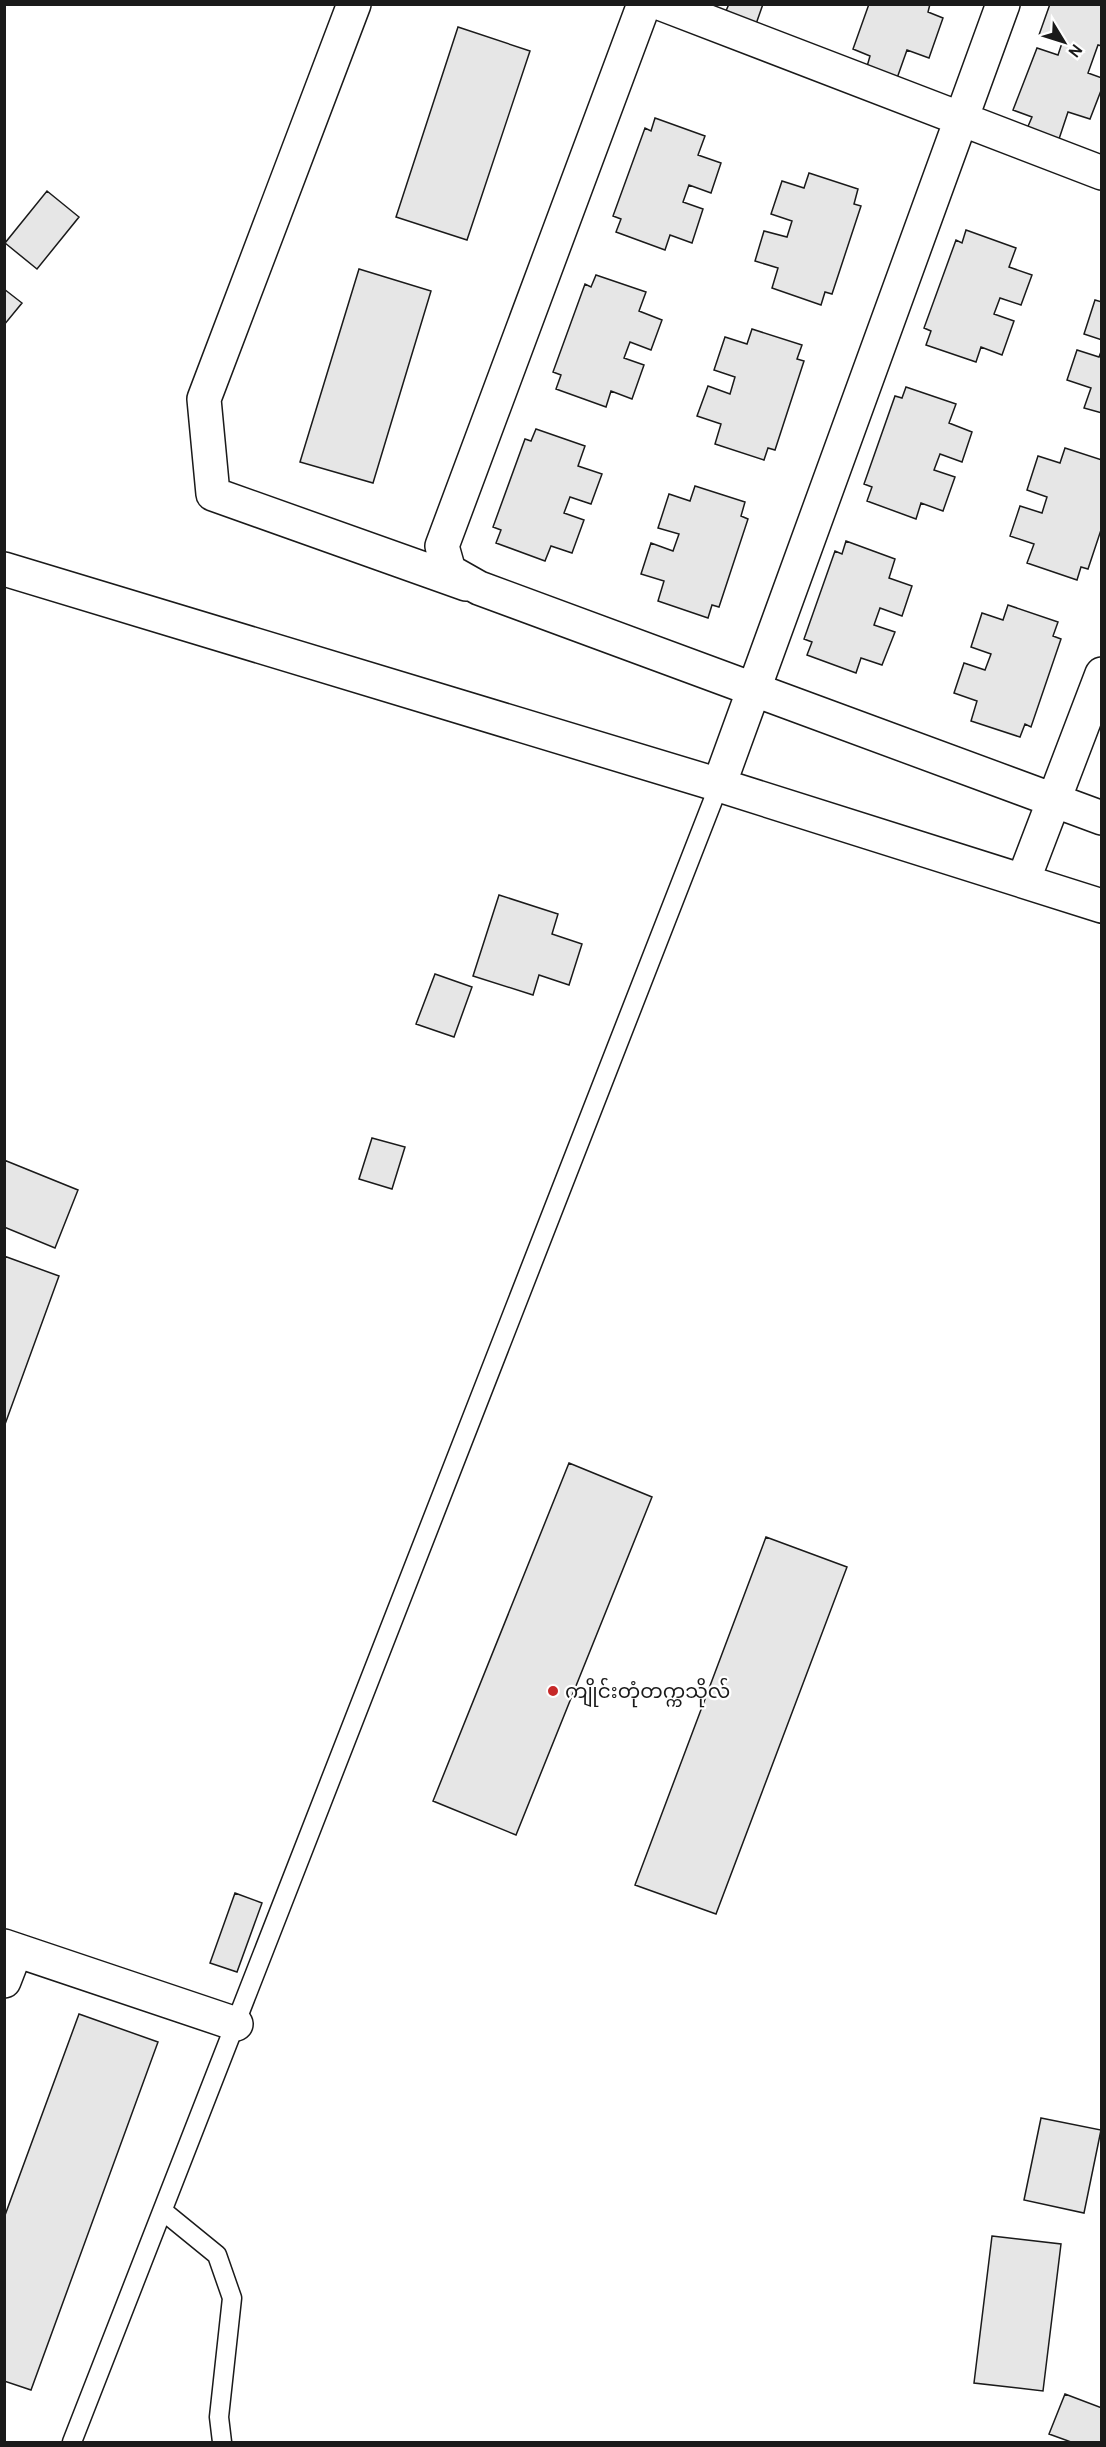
<svg xmlns="http://www.w3.org/2000/svg" width="1106" height="2447" viewBox="0 0 1106 2447" font-family="Cabin,'Noto Sans Myanmar',sans-serif">
<rect width="100%" height="100%" fill="#fff"/>
<!-- building -->
<path fill="#e6e6e6" stroke="#1a1a1a" stroke-width="1.5" d="M729,4H763L756,24L725,13Z
M869,4H930L928,12L943,18L929,58L907,50L896,81L866,70L870,56L853,49Z
M1050,4H1102V46L1098,45L1088,73L1102,78V88L1090,119L1068,112L1058,142L1026,131L1032,117L1013,110L1037,48L1058,55L1062,43L1039,35Z
M458,27L530,51L467,240L396,217Z
M655,118L705,136L698,155L721,163L711,193L689,185L683,202L703,209L692,243L670,235L665,250L616,232L621,219L613,216L645,128L651,131Z
M809,173L858,189L854,204L861,206L832,294L825,292L821,305L772,288L778,268L755,261L764,231L787,237L792,221L771,214L782,181L804,188Z
M47,191L79,217L37,269L5,243Z
M966,230L1016,248L1009,267L1032,275L1021,305L1000,298L994,314L1014,321L1002,355L981,347L976,362L926,345L931,331L924,328L956,240L962,243Z
M359,269L431,291L373,483L300,462Z
M596,275L646,292L639,311L662,320L651,350L630,342L624,358L644,365L632,399L611,391L606,407L556,389L561,375L553,372L585,284L591,287Z
M4,289L22,303L4,325Z
M1095,300L1102,302V340L1084,334Z
M752,329L802,345L797,359L804,361L775,450L768,448L764,460L715,444L721,424L697,416L708,386L730,394L735,377L714,370L725,337L747,344Z
M1102,349V413L1084,408L1091,388L1067,380L1077,350L1099,357Z
M906,387L956,404L949,423L972,432L962,462L940,454L934,470L955,477L943,511L921,503L916,519L867,501L872,487L864,484L895,396L902,398Z
M536,429L585,446L578,466L602,474L591,504L570,497L564,513L584,520L572,553L551,546L545,561L496,543L501,530L493,527L525,439L531,441Z
M1065,448L1102,460V527L1088,569L1081,567L1077,580L1027,563L1034,544L1010,536L1020,506L1042,513L1047,497L1027,490L1038,456L1060,463Z
M695,486L745,502L741,516L748,519L719,607L712,605L708,618L658,601L664,581L641,574L651,543L673,551L679,534L658,528L669,494L690,501Z
M846,541L895,559L889,578L912,586L902,616L880,608L874,625L895,632L882,665L861,658L856,673L807,655L812,642L804,639L835,551L842,554Z
M1008,605L1058,622L1053,636L1061,639L1031,727L1025,724L1020,737L971,721L977,701L954,693L964,663L985,670L991,654L971,647L982,613L1003,620Z
M499,895L558,914L552,934L582,944L569,985L539,975L533,995L473,976Z
M435,974L472,987L454,1037L416,1024Z
M372,1138L405,1147L392,1189L359,1179Z
M4,1160L78,1190L55,1248L4,1227Z
M4,1256L59,1276L4,1427Z
M569,1463L652,1497L516,1835L433,1801Z
M766,1537L847,1567L716,1914L635,1885Z
M235,1893L262,1903L237,1972L210,1963Z
M79,2014L158,2042L31,2390L4,2381V2218Z
M1041,2118L1101,2130L1084,2213L1024,2200Z
M992,2236L1061,2244L1043,2391L974,2383Z
M1065,2394L1102,2408V2442H1071L1049,2434Z"/>
<g fill="none" stroke-linecap="round" stroke-linejoin="round">
<!-- lane casing -->
<g stroke="#1a1a1a" stroke-width="21">
<path id="lane" d="M163,2211L217,2255L232,2298L219,2417L222,2442
M72,2442L719,785"/>
</g>
<!-- street casing -->
<g stroke="#1a1a1a" stroke-width="36">
<path id="street" d="M354,4L204,399L213,494L466,584
M644,4L442,546L449,571L479,588L1102,818
M662,4L1102,173
M4,569L719,785L1102,906
M719,785L1003,4
M1023,881L1102,674
M4,1946L236,2024
M4,1981L16,1950"/>
</g>
<!-- lane -->
<use href="#lane" stroke="#fff" stroke-width="18"/>
<!-- street -->
<use href="#street" stroke="#fff" stroke-width="33"/>
</g>
<!-- markers -->
<circle fill="#c62828" stroke="#fff" stroke-width="2" cx="553" cy="1691" r="6"/>
<g text-anchor="middle" stroke-width="4.5" stroke-linejoin="round" paint-order="stroke">
<!-- poi labels -->
<g font-size="20" fill="#1a1a1a" stroke="#fff" text-anchor="start">
<text x="565" y="1698">ကျိုင်းတုံတက္ကသိုလ်</text>
</g>
</g>
<!-- border -->
<rect width="1106" height="2447" fill="none" stroke="#1a1a1a" stroke-width="12"/>
<!-- north arrow -->
<g transform="translate(1064 42) rotate(128)" stroke="#ffffff" stroke-width="4.5" paint-order="stroke">
<path d="M0-4.5L10 22L0 15L-10 22Z" fill="#1a1a1a"/>
<text y="-9" font-size="16" font-weight="bold" text-anchor="middle" fill="#1a1a1a">N</text>
</g>
</svg>
